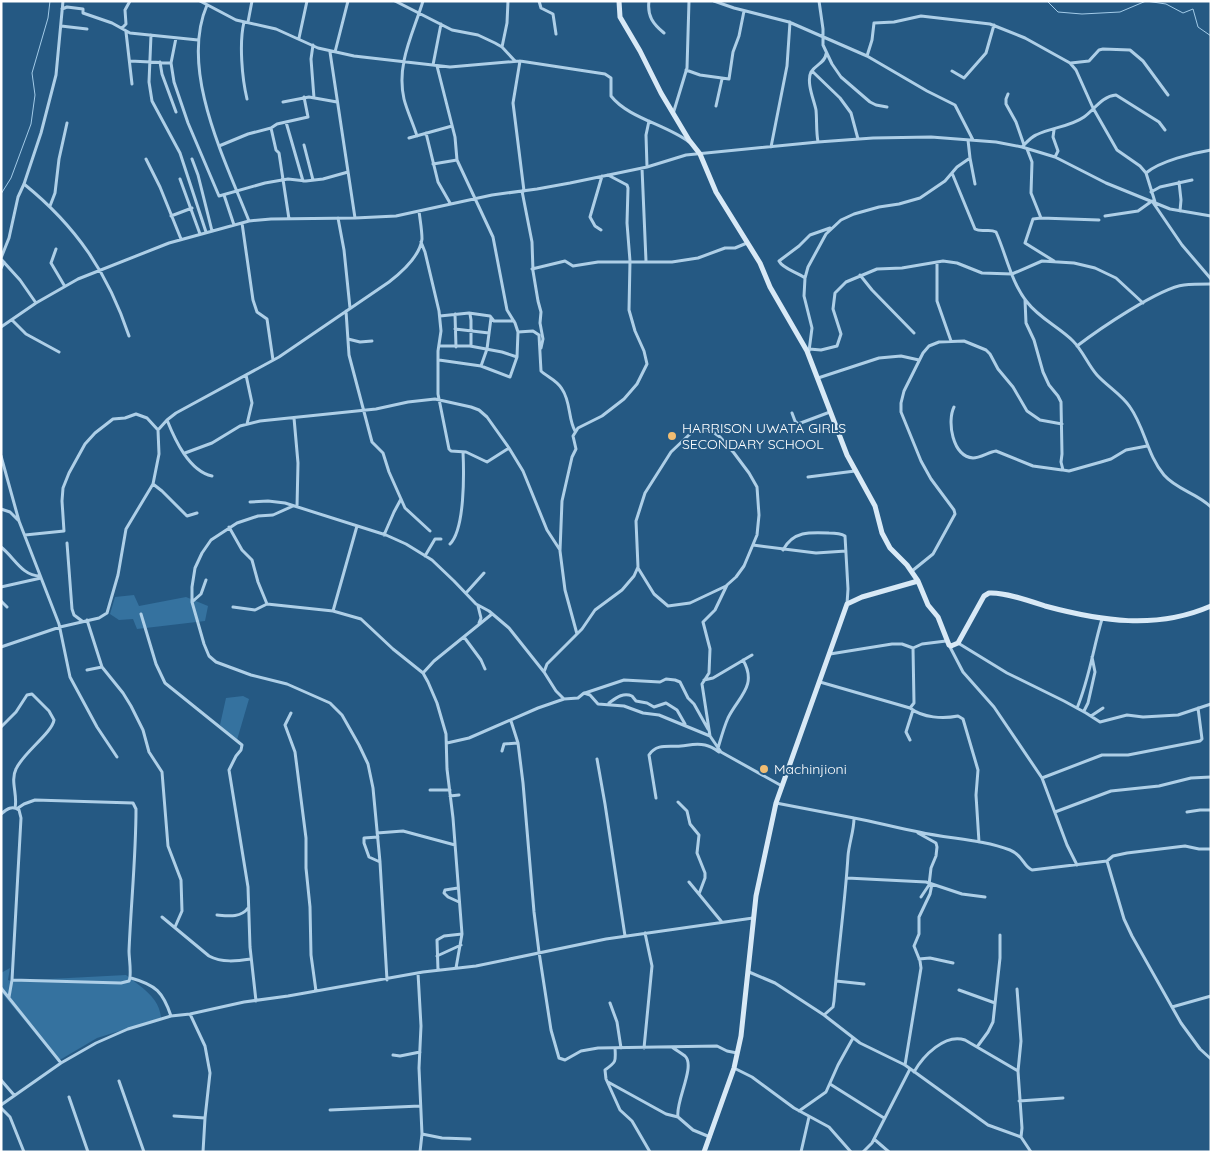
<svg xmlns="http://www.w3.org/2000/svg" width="1212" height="1153" viewBox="0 0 1212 1153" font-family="Quicksand,sans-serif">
<rect width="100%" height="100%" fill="#255983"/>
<!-- green -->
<path fill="#35729f" d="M134,595L139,606L186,597L208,606L205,621L137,629L133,619L119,620L110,614L115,597Z
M243,696L249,699L237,740L220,725L226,698Z
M10,968L8,980L11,981L126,975C141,987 160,998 161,1018L97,1038L58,1061L1,992V973Z"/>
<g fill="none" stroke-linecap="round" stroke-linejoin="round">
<!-- stream -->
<path stroke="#a2cbe8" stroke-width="1" d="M1047,1L1058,12L1082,14L1120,12L1146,1L1166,4L1183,13L1193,9L1198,27L1211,36
M1,194L11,178L31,124L35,95L32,73L48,18L50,1"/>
<!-- street -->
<path stroke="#aecfe7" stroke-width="3" d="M200,1L236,20L276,29L318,48L354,56L450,67L520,61L605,74L611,78V96C628,118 667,125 689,142
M395,1L452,30L478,35L495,43L502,47L515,61
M539,1L541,8L553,14L556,34
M649,1C647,16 653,24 664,33
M714,1L734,8L789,22L867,56L927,91L955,105L973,140
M819,1L823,29V45L832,64L841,77L870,102L876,105L887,107
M207,5C179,70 225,160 249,221
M62,9L67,7L83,9V13L112,23L130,33L198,40
M244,22C239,43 242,78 247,99
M248,22L252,1
M61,26L87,29
M122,28L126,24L125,10L130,1
M126,32L132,84
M151,35L149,82L152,101L180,153L206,232
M176,38L171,63L174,82L188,123L219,196L265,183L288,179L306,181L323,179L348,172
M299,38L307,1
M313,45L311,59L314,98
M502,47L507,23L508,1
M330,52L355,218
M335,52L348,1
M867,56L872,40L874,23L894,22L921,16L990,24L1025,38L1070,63L1076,70L1093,108L1117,150L1140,166L1146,173L1155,202
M130,61L171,63
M520,61L513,103L524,191
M160,62L162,74L176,112
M1071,63L1089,61L1099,50L1103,49L1130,50L1143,61L1168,95
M433,65L441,24
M437,66L455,137L457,160L493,237L507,310L515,323L518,332L517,357L510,377L481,366L439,360
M686,70L700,75L729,79L733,52L739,36L744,11
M812,71L840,98L851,113L858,139
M952,71L964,78L986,53L994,25
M1008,94L1006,99V104L1016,122L1024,145
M283,102L309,97L337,102
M716,106L722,79
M673,114L687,68L689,1
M286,122L303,181
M271,128L276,150L279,153L289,219
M1054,130L1053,137L1058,151L1055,157
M426,133L438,182L450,203
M417,136C413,123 407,111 404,99C396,64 413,34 423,1
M409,138L452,126
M818,142C816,131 817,121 816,110C814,100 806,82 811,72C816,64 825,63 826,54
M304,145L313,180
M219,146L248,134L271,128L277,124L308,117L304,97
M771,147L787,66L790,22
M1022,147C1026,143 1031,137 1036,135C1052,127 1070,127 1084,117C1094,110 1102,96 1116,95L1159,122L1165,130
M1027,149L1032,162L1031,193L1041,218L1099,220
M970,158L975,184
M146,159L160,187L181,239
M192,159L198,175L212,231
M433,164L457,160
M647,167L646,135L649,121
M642,168L646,261
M952,173L975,229C982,233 989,228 996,232C1006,254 1011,282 1027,302C1039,318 1059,327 1073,341C1083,351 1088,365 1097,375C1107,386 1122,395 1130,407C1145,428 1147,455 1164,475C1177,490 1197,493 1211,507
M1146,173C1160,161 1193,153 1211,150
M180,179L200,234
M1179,182L1181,200L1180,211
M24,184C76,226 108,273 129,336
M522,191L532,242L533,271L538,301L541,312L540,323L543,339L541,348
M1151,192L1160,187L1192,180
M224,195L234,225
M50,206L55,193L59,159L67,123
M171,216L192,208
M1105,216L1138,211L1152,201L1182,245L1211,279
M338,218L344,250L350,308
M1041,218L1033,219L1025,243L1054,261
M242,223L253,300L257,312L267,319L273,360
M601,230L595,226L590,217L602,176
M421,242L425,252L439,311L441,331L438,351V394L449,449L451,451L466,452L487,462L509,448
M56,249L51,263L64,285
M1,258L9,238L18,197L24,184L41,133L56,75L63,1
M1,259L20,280L36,303
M937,262V301L951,341
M1,268L4,262
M532,269L565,261L573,266L598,262H672L698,258L725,248H735L747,243
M860,275L872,290L914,333
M805,278C797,272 783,269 779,261L799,246L810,235L830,228
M1025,300L1026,323L1034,340L1043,372L1049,385L1058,396L1061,402L1062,454L1061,462L1063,470L1069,471L1101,462L1111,459L1126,450L1147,446
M346,311L349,355L372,442L383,453L389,472L405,508L430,531
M455,314L456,347
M470,314L471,320V346
M440,316L469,313L490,316L494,321H514
M12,320L26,334L59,352
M1,327L36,303L78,279L169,243L249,221L271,219L355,218L396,216L492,195L537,189L570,183L647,167L686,155L818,142L873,138L931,137L996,142L1022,147L1055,157L1106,183L1170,209L1211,216
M455,329L489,333
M518,332L533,331L539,335L541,371C547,377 557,380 562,389C571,402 568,419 575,431
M348,339L360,342L372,341
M439,346H470L502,352L517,357
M1077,346C1098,330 1159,288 1184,285C1192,284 1202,284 1211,284
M809,349L821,350L837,346L841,334L833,309L835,293L846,282L877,269L902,268L943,261L957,263L982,273L1012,274L1042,261L1074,263L1095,268L1116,278L1143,303
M809,351L812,328L804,296L805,278L808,267L826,234L841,220L854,214L879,207L899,204L920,198L945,181L957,167L970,158L968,140
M481,366L487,349L491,318
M246,375L252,403L247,424
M818,378L879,358L901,356L919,360
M954,407C947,421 952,456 973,458C980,458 989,452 996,451L1033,466L1062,470
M792,413L795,421L798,424L830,412
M294,418L298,463L297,507
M167,420C175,440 189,471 212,476
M185,453L212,443L240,426L260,421L376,409L408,402L435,399L471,407L479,410L487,417L509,448L523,471L547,530L560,550
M1,456L19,521L59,624L70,677L97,727L117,757
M808,477L855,471
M153,484L162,491L187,516L197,513
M250,502L268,501L285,503L386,535L406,544L432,560L454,581L476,604L489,611L509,628L544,672L556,691L564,699
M293,506L273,515L258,516L237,523L211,540L202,553L195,568L192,587V602L204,644L209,656L216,662L251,675L287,684L330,703L342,715L359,745L368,764L373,788L380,862L387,980
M1,509L10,512L19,521
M229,527L242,550L252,560L258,582L267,604L333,611L361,619L393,649L423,673L428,682L437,703L446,734L447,769L453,818L462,934L456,968
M25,535L64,531L62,501L63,488L69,473L85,444L95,433L113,419L125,418L136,414L147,418L158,430
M384,535L394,512L401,499
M67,543L72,609L74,615L82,621
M450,544C465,529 464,473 463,452
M753,545L816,553L846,551
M1,547C14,557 22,576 40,576
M783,550C793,531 810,532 829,533C835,533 840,533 845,536L848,589L847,604
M425,556L435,539H441
M638,568L654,594L668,606L690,603L726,586
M912,571L933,554L955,514L954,510L931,479L921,461L901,412V403L904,391L923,353L929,346L939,342L964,341L986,350L990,354L998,369L1013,387L1027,411L1040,420L1062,424
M1,587L41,578
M466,593L484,573
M1,601L7,607
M192,602L201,594L206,580
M478,606L481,618L479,623
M233,607L255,610L267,604
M333,611L357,526
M141,614L156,664L165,683L242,745L241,750L236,756L229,770L248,887L250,947L256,1001
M87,620L102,667L123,693L131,706L143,730L149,752L162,772L168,846L181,880L182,911L175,927
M577,634L565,590L560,551L562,501L572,457L576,449L573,436L578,428L602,416L624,399L637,384L647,364L644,351L635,331L629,310L630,261L627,223L628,188L627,185L608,175
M464,637L481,660L485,669
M958,643L1007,673L1064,701L1086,713L1100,722L1127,715L1143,717L1178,715L1211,704
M1,647L60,627L99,618L107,613L118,575L126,529L153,484L159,454L158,430L167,420L176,413L279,357L389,282C402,272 420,256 422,239C422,230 420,220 419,211
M950,647L963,672L994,707L1042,778L1067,845L1077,865
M830,654L892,644H902L913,648L922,644L946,641
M87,670L102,667
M544,672L547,664L582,629L595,610L622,590L634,576L638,567L636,521L645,493L671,452L691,433L696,430L704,429L713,432L720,437L734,453L749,473L757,487L759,515L757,535L744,566L736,577L727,585L715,610L703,622L710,649L709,673L702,684L710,736L721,752L782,786
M423,673L434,661L492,614
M704,680L713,678L752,655
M820,682L910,708L914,703L913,648
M585,693L624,680L660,682L666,679L675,680L680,682L688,698L694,704L708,729
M609,703C616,698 623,692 632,696L636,701L647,703L654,707L666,703L677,710L685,724
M910,708C923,718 943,719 958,716L963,719L978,770L976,795L979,842
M1077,708C1089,680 1093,649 1102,619
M1084,711L1088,703L1095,672L1092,657
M291,713L285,725L295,752L306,838V868L310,907L311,955L316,991
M1091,716L1103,708
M511,721L518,743L523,783L534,912L539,952L551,1030L559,1058L565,1060L581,1051L598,1048L717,1046L727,1051L737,1053
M1,727L16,712L27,695L32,694L49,711L54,720C52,733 23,753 16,769C10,781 18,795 15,808
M910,740L906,732L913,710
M447,743L469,738L538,708L564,699L578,698L584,693L590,695L598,704L624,706L643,713L659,715L710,736
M718,748C721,738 724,727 728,718C738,697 758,686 743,660
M502,751L504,744L518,743
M597,759L605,804L625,936
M1042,778L1102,755H1128L1200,741L1202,739L1198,708
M430,790H450
M450,796L459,795
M656,798L649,755C656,743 670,747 681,746C690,745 696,743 705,745C710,746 715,749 719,752
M678,802L687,811L690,824L699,835L697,853L705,873V878L699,894
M776,803L854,818C854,831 849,843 848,856C845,904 838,952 834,1001L833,1007L824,1015
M1055,812L1111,791L1159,786L1191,778L1211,777
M1187,812L1200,810H1211
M1,814C7,809 12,805 19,810L21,818L12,980L9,997
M854,818C876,822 897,828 919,832C949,839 981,839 1010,850C1023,855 1023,866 1032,870L1107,861L1113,856L1127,853L1185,846L1199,849H1211
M377,833L403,831L455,845
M918,833L936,843L937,847L936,856L931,868L929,885L921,897
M378,837L364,838V843L369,857L380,862
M1107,861L1124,919L1132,936L1181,1023L1200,1049L1211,1059
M847,878L926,882L962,894L985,897
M689,882L721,921
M458,888L445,890L444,893L448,897L459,902
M217,915C228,916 241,918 248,908
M162,917L209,956C222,963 237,961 251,959
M437,956L461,945
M919,959L930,958L953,963
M438,970L437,940L444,936L462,934
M749,972L775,983L824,1015L860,1043L905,1065L988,1125L1021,1137L1031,1152
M418,973L421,1026L419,1068L422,1134L420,1152
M131,978C156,985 163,992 171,1016
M12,980L121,983L129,981C132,975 129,959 129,951C131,903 136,856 136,809L133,803L35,800L24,804L18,808
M836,981L864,984
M1,988L61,1063
M1017,989L1021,1041L1018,1071L1022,1128L1021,1137
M959,990L995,1003
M610,1003L617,1022L621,1048
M1172,1007L1211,996
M190,1014L205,1046L210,1073L205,1118L203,1152
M672,1047C676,1050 681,1053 685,1056C696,1066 675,1102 678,1117L693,1130L710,1137
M977,1047L988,1032L993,1022L1000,958V935
M615,1048C616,1062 616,1062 605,1070L606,1079L620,1110L632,1121L650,1152
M644,1048L652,966L645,933
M393,1055L400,1056L420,1052
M905,1065L921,968L920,961L914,946L919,934V917L930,894L932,884
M734,1068L752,1077L794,1108L829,1127L851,1152
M914,1072C923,1056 945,1033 965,1040L1018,1071
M1,1080L14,1095
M119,1081L144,1152
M608,1082L666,1114L678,1117
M830,1084L884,1118
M69,1097L88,1152
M1019,1101L1063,1098
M1,1105L61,1063L96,1043L128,1029L171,1016L190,1014L244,1002L288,996L423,972L476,966L606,939L753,918
M1,1108L10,1117L24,1152
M330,1110L420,1106
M799,1111L826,1092L838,1065L853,1038
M174,1116L205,1118
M422,1134L442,1138L470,1139
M874,1139L889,1152
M801,1152L809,1117
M863,1152L872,1143L910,1069"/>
<!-- secondary -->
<path stroke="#d8e9f6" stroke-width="5" d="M619,1L620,17L640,51L661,93L689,140L700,154L716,192L760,263L770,287L807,351L847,455L875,506L882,533L890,548L907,565L918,581L928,605L938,617L949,645L951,646L958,643L984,596L989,593C1005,592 1030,601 1045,606C1101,621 1156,630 1211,606
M704,1152L734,1068L741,1036L756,896L776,803L847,604L862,597L918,581"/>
</g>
<!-- markers -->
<g fill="#f1bd72" stroke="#255983" stroke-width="2">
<circle cx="672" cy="436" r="5"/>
<circle cx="764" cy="769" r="5"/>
</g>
<g text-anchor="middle" stroke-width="4" stroke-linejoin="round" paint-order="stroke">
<!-- poi labels -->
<g font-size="14" fill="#fff" stroke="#255983" text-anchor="start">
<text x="682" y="433">HARRISON UWATA GIRLS<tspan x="682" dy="16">SECONDARY SCHOOL</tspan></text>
<text x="774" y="774">Machinjioni</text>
</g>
</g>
<!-- border -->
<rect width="1212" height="1153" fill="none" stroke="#ffffff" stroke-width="5"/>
</svg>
